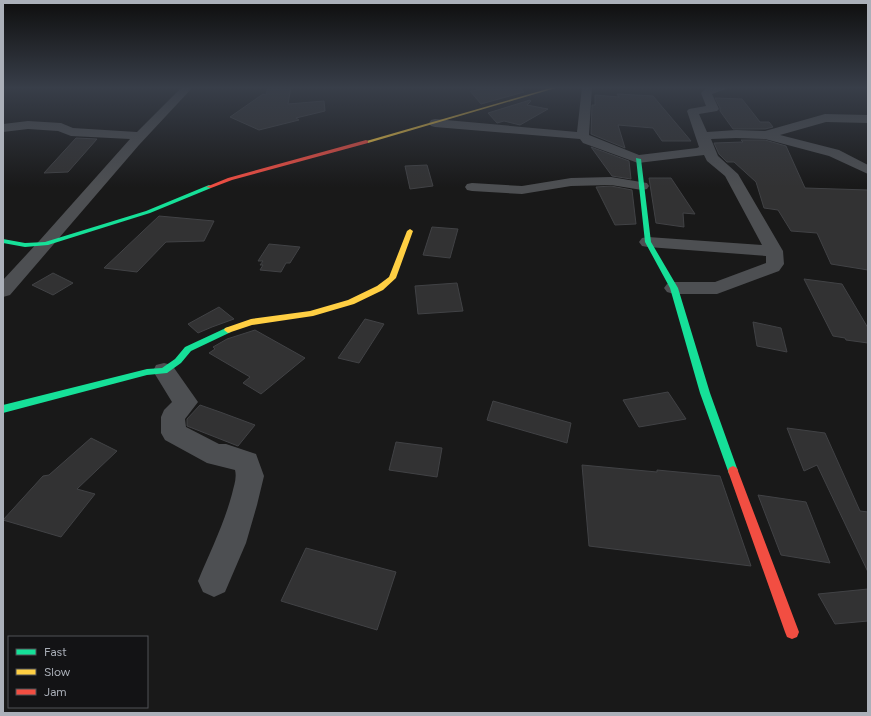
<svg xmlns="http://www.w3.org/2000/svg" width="871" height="716" viewBox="0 0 871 716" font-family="Figtree,sans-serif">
<rect width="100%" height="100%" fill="#191919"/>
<!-- building -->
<path fill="#323233" stroke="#414245" d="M268,87H291L288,104L324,101L325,111L296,118L299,120L259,130L230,117L263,94L266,95Z
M477,87H519L524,92L481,104L470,91L479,90Z
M617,94L653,96L691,141H662L653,128L618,125L625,148L591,134L592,105H595V95L619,97Z
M715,98L742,99L760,122H769L773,127L765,129H733L720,111V108Z
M530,100L531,101L527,105L548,109L520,125L504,121L497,123L488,113Z
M76,138L97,139L68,172L44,173Z
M741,140H765L786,146L805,188L868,190V270L831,264L817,233L791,231L778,210L764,208L756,182L734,162H727L719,154L714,143L743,142Z
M591,147L629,161L631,179L612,176Z
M427,165L433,186L410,189L405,166Z
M649,178H671L695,214L683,213L684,227L656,223Z
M611,186L632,190L636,224L615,225L596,187Z
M159,216L214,221L204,241L166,242L137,272L104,268Z
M432,227L458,229L450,258L423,255Z
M269,244L300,247L290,263H286L281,272L260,270L263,265H260L263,261H258Z
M53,273L73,283L53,295L32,285Z
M804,279L842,284L868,328V343L846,340L845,338L833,336Z
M457,283L463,311L418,314L415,286Z
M219,307L234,319L212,327L198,333L188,324Z
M365,319L384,324L359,363L338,358Z
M753,322L781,328L787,352L757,346Z
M255,330L305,358L261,394L243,383L250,377L209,353L215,349L213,347L227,339Z
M668,392L686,419L639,427L623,400Z
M493,401L571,423L567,443L487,420Z
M200,405L220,412L255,425L238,446L187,426V419Z
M787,428L825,433L860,511L868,512V572L817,465L804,471Z
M91,438L117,451L77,489L95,494L61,537L3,520L43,476L49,475Z
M396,442L442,448L437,477L389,470Z
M582,465L657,472V470L720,476L751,566L589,546Z
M758,495L806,502L830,563L781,555Z
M306,548L396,572L377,630L281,601Z
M868,589V621L835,624L818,594Z"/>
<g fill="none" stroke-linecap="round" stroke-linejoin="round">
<!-- street -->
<path fill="#4d4f52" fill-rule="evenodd" d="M182,87H193L139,145L10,295L3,297V280L40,240L130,139L71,136L58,131L28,129L3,132V124L28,121L61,123L73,128L137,132Z
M582,87H592L589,135L639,155L697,148L699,147L687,111L689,109L706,106L701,93C707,86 719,86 727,87L726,89L712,94L719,109L717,111L699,114L707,132L736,130L765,131L825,114L868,115V123L826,122L780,135L839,150L868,165V174L829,156L765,139L736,138L711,139L718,156L738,174L783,251L784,264L779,271L717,294H674L667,292L664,288L667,284L674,282H715L766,263V256L648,247L642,246L639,242L642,238L648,237L762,245L725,176L707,161L704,155L638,163L583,143L580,139L435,127L431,126L429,123L431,120L435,119L577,132Z
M611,177L647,183L649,186L647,189L642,190L611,185L571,186L522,194L472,191L467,190L465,187L467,184L472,183L522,186L571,178Z
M164,363L172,365L198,402L185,419L186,427L219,444H226L256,454L264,476L257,505L246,543L225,592L214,597L203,592L198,581C210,552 224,524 232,494C234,485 237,478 235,470L207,463L165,440L161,433V417L164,410L172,402L153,371L156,365Z"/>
<!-- fast -->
<path fill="#16e098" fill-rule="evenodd" d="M636,158L641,159L651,242L678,288L710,393L738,471L737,474L733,476L729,474L728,471L700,393L670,288L645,242Z
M209,185L211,186V188L150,213L48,245L25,247L3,243V239L25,243L45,242L146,211Z
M228,327L231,328L232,330L231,332L191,351L181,363L167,373L147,375L3,413V405L147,369L162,368L175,359L185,347Z"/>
<!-- slow -->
<path fill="#ffcf43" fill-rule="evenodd" d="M554,87H559L368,143L363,142Z
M410,229L413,231L396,278L383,290L354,304L313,316L252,325L228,333L224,330L225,328L251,319L310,311L348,300L377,286L389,277L407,231Z"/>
<!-- jam -->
<path fill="#f24e42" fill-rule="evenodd" d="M366,140L368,141V143L232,180L211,188L206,187L228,178Z
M733,466L737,468L738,471L799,632L797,637L792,639L787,637L785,632L728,471L729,468Z"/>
</g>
<!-- sky -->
<linearGradient id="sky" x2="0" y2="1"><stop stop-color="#0e0e0e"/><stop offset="0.47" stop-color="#383e49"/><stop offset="1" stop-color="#383e49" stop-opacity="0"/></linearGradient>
<rect width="871" height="187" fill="url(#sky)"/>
<!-- border -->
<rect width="871" height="716" fill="none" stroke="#abb0b9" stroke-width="8"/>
<!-- legend -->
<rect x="8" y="636" width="140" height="72" fill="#131315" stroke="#505257"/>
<rect x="16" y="649" width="20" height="6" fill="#16e098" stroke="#505257"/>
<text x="44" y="656" font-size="12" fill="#abb0b9">Fast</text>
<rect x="16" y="669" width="20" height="6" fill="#ffcf43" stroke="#505257"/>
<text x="44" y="676" font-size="12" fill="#abb0b9">Slow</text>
<rect x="16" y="689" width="20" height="6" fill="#f24e42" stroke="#505257"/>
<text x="44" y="696" font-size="12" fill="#abb0b9">Jam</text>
</svg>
